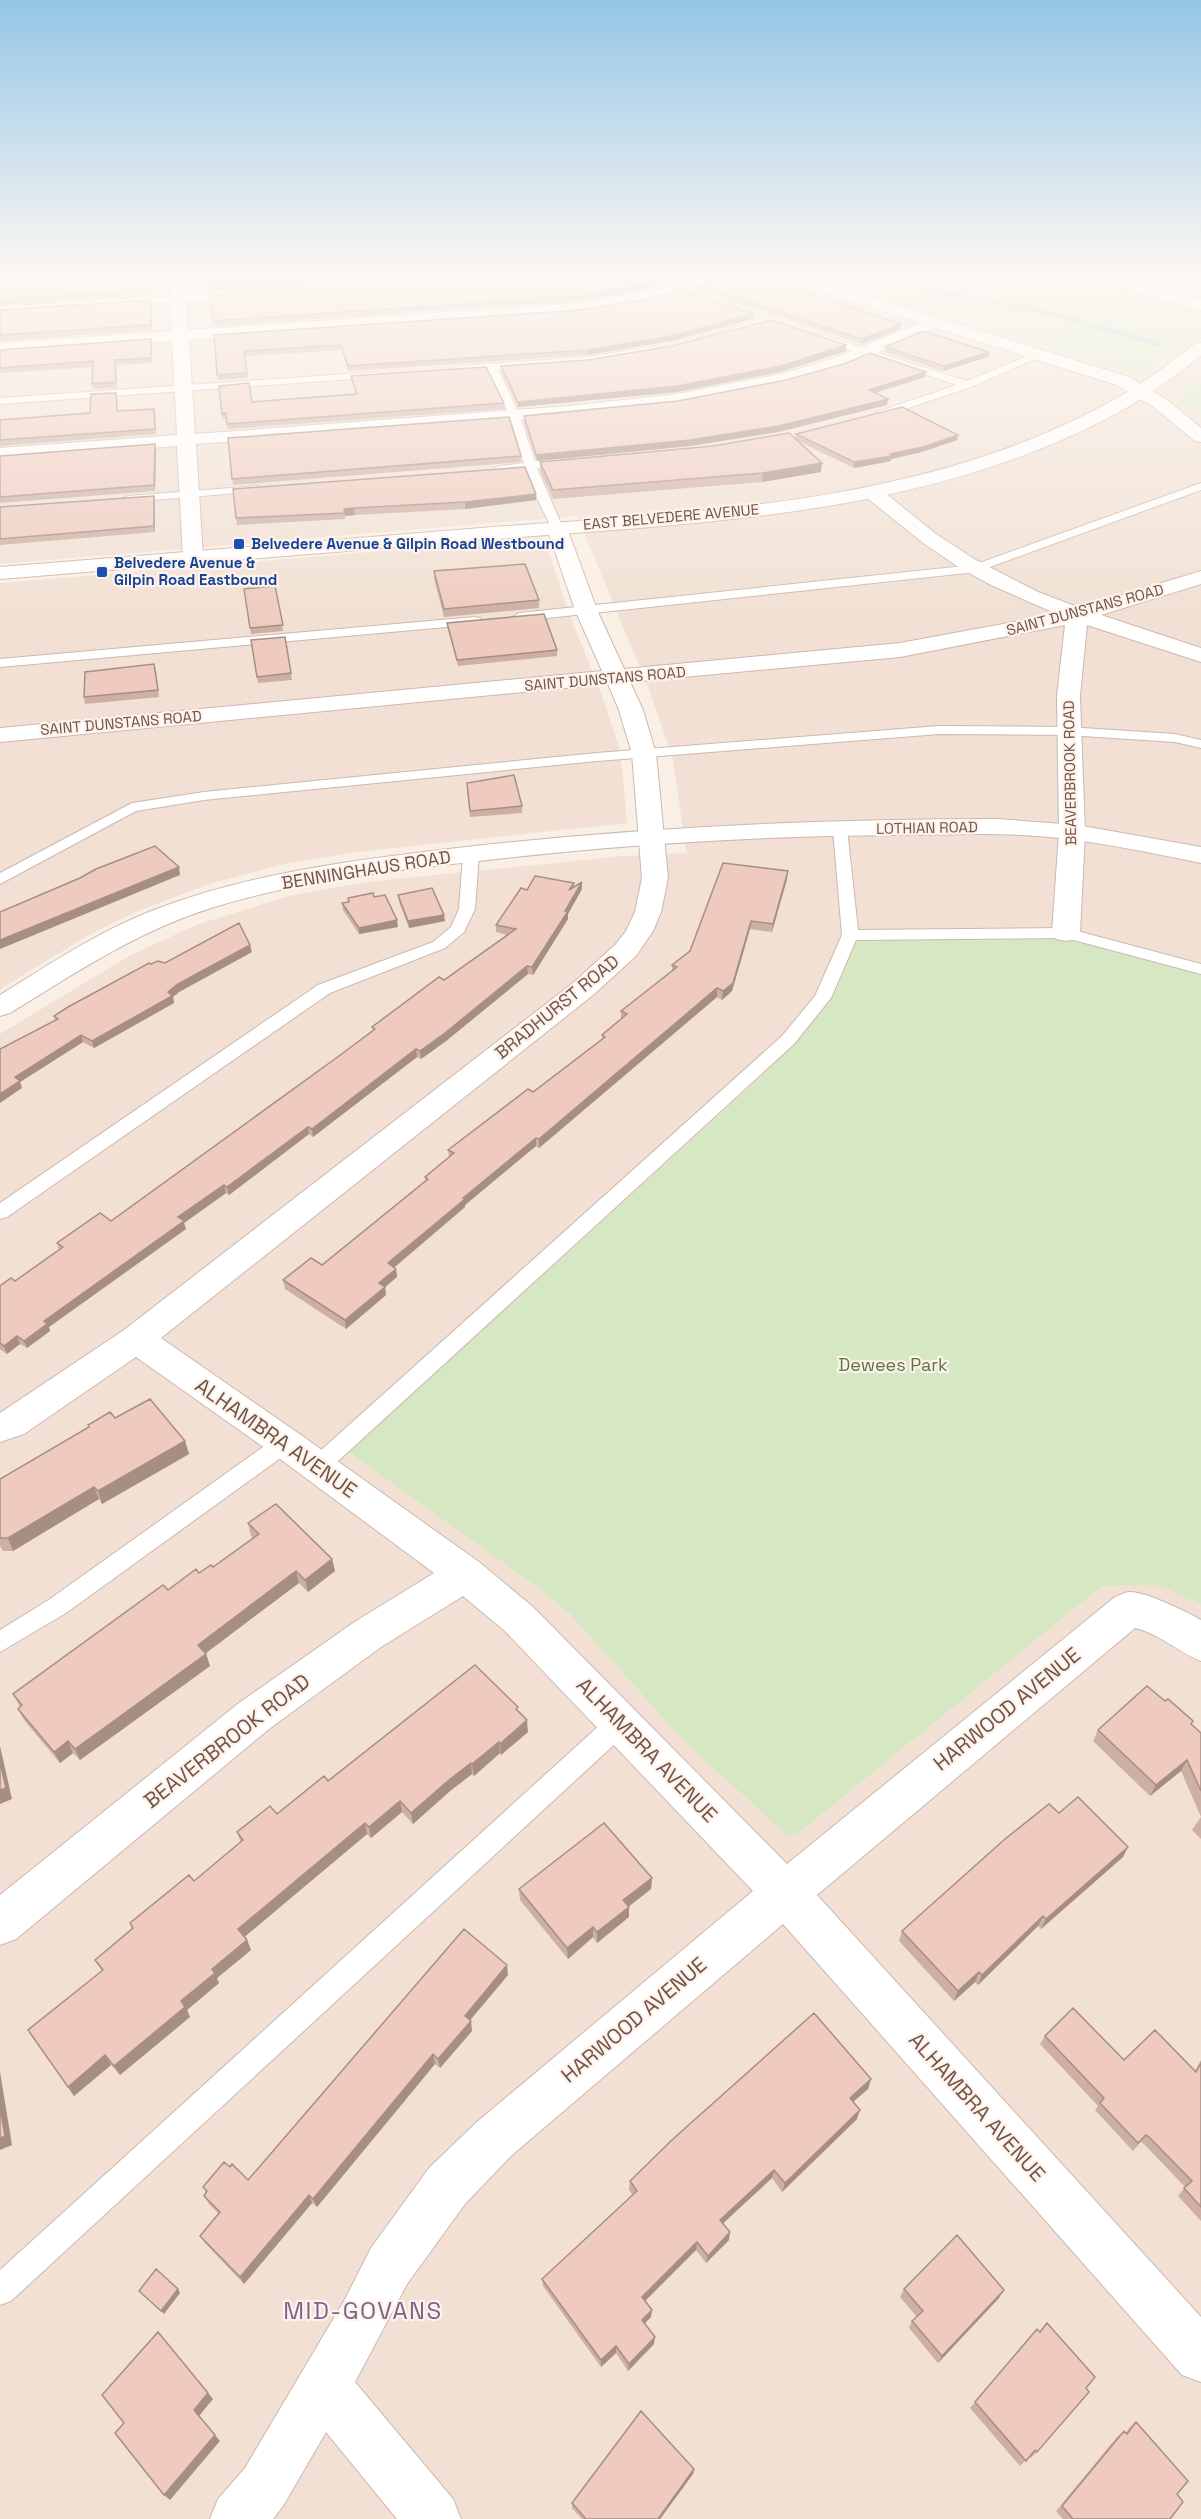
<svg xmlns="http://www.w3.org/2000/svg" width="1201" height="2519" viewBox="0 0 1201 2519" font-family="'Space Grotesk',sans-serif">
<rect width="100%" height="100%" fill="#faefe4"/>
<!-- residential -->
<path fill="#f1e0d3" d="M0,275H813L1201,329V381L1177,399L1201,417V974L851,948L838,987L810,1024L775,1064L539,1588L570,1614L680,1737L800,1832L1102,1586L1159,1585L1201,1604V2519H0V1034L129,956L196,925L289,896L366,882L623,856L687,853L672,756L649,689L577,516L0,564Z
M1077,275H1201V312L1138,294Z
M535,538L544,539L570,616L601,693L620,749L627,823L365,851L284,864L209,884L133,913L87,936L0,989V583Z"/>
<!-- green -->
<path fill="#d6e7c4" d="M810,275H1077L1201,312V331L1140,375Z
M1201,381V417L1177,399Z
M1061,938L1201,974V1604L1159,1585L1102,1586L800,1832L788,1836L680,1737L570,1614L539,1588L349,1452L775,1064L810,1024L838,987L851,948L861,941L873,940Z"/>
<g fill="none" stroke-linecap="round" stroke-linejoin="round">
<!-- stream -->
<path stroke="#a1d2d3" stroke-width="5" d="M878,275L946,294L1045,312L1159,344"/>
<!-- service casing -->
<g stroke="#cdb8af" stroke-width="2">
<path id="service" d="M502,275H542L537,278L0,313V307Z
M633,275H646L757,314L749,316Z
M770,317L775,320L773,322L703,341L698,338Z
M819,336H825L967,381L1035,353L1044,355L971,387L878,418L874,417V413L957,385L819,340Z
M657,346L660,347V351L587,363L498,369L519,414L535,461L565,458L571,461L565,464L537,468L563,528L561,531H553L538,500L526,469L499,472L493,469L499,466L524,463L509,414L488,370L460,372L455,369L460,366L587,357Z
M377,372L381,373V377L0,404V398Z
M1201,483V490L976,572L519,621L513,617L519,613L974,565Z
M257,486L261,487V491L128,502L122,499L128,496Z
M475,617L480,618L481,621L480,624L0,667V659Z
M939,726L1067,727L1175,734L1201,740V748L1175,742L1067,735L939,734L597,761L204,800L136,811L0,884V873L132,803L204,792L597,753Z
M840,825L847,829L858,930L1066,928L1201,964V974L1066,938L856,940L831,998L794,1044L325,1473L317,1476L309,1473L306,1467L309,1461L782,1036L815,996L842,935L833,829Z
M471,849L479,854L475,909L464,932L445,948L330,993L7,1217L0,1219V1203L318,985L433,942L451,927L459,909L463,854Z
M285,1434L293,1437L296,1443L293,1449L66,1613L0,1652V1630L50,1599L277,1437Z
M621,1711L630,1714L633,1722L630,1730L11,2301L0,2305V2270L612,1714Z"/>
</g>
<!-- minor casing -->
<g stroke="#cdb8af" stroke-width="2">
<path id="minor" d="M170,275H185L188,330L580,303L653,291L710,275H732L729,278L653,301L580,313L189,340L195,434L568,406L677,394L781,374L831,359L921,323L779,278L776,275H799L1129,377L1167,400L1201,428V442L1195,441L1155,408L1117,385L936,328L843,367L785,383L677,404L568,416L196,444L203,557L200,561H186L183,557L177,446L0,460V448L177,435L172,341L0,353V343L172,331Z
M1085,275H1108L1201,301V311L1088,278Z
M873,487L880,489L936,534L974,559L1038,592L1080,608L1201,571V584L1101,615L1201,648V662L1087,625L1080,696L1085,833L1080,933L1076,939L1066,941L1056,939L1052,933L1059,833L1057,696L1065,625L900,657L630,682L643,710L656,754L668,878L661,912L653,931L636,956L593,995L161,1338L298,1433L479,1562L533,1607L787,1864L1115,1597C1119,1596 1125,1592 1129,1592C1145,1591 1187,1612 1201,1620V1661C1178,1652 1160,1634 1135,1628L817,1895L1201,2317V2382L1182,2375L783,1924L512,2155L465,2204L407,2284L355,2382L453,2499L461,2519H397L326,2432L283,2506L273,2519H210L218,2499L245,2468L344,2301L371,2248L429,2168L478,2121L753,1891L505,1631L463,1596L381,1647L269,1729L16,1939L0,1945V1895L239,1703L353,1623L434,1573L272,1453L136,1357L24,1434L0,1442V1413L124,1330L573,983L616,944L626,931L635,912L642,878L632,754L619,710L608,684L0,742V728L602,671L575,610L547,528L550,524H564L567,528L597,610L624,669L900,643L1057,614L991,585L960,568L922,542L866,497L863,493L866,489Z"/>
</g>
<!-- tertiary casing -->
<g stroke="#cdb8af" stroke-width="2">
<path id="tertiary" d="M997,819L1077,825L1201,847V863C1147,852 1092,840 1037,836C990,832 943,835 895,835C762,836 629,844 496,859C401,870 303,879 211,908C138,931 75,973 10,1013L0,1016V995C50,964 99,931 154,910C253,872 361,859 466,847C643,827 820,819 997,819Z"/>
</g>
<!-- secondary casing -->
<g stroke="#cfb7ac" stroke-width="2">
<path id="secondary" d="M1201,343V356C1175,376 1148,396 1119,412C926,517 697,523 483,540C322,553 161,566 0,579V567C160,554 321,541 481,528C691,512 918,507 1108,403C1139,387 1167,365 1195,344Z"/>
</g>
<!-- service -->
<use href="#service" fill="#fff" fill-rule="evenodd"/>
<!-- minor -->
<use href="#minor" fill="#fff" fill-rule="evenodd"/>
<!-- tertiary -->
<use href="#tertiary" fill="#fff" fill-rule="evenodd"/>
<!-- secondary -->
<use href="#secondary" fill="#fff" fill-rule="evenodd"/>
</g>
<!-- wall -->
<path fill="#cdafa3" d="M0,275H151V295L0,305Z
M208,275H473L210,291Z
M537,275L658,282V287L580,301L214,326L210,296Z
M652,275H703L675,282Z
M698,285L901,324L900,329L862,344L698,290Z
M152,305V330L0,341V310Z
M753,314V319L671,341L587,355L348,371L342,350L245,356L248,378L218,380L217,375L214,335Z
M152,345V363L116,365L117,388L93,389L92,384L93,367L0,373V350Z
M885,347L988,357L943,371L885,352Z
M846,351L780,372L677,392L518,407L501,371V366Z
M926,372L925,377L875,393L888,399L887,405L778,432L690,446L537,461L524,422V416L678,401Z
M351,376L504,403V409L228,429L226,419H223L219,386L252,402L356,394L352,382Z
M116,393L118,411L155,414L156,434L0,446V420L90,413Z
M796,434L958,435L957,440L922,452L891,459V461L854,468L798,441L821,472L762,482L553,499L540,471V462L795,439Z
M228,438L521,456V462L233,485Z
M155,444L156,450L155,491L0,503V456Z
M233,489L536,500L465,509L355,515L345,516V519L237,525Z
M154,496L155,501V532L0,545V507Z
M434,571L539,600V608L444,617L434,579Z
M275,586L283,631L251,634L244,589Z
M447,623L557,650V656L458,666L448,629Z
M251,640L291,673L292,680L258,683Z
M156,670L159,697L85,704L84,697Z
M467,789L522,806V813L470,817Z
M787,879L772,932L750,929L732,991L722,1000L717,997L539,1148L536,1146L465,1205V1207L394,1267L396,1269L397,1277L385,1287L386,1295L346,1329L285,1289L283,1280L322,1265L425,1181V1177L449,1158L448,1150L533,1092L602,1039V1035L621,1019V1011L672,971V965Z
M574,883V887L582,889L568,914V919L533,975L528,974L446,1041L421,1059L417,1057L313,1137L309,1134L229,1195L226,1193L184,1223L186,1229L49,1327L50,1331L27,1348L20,1344L7,1354L0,1349V1286L15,1281L59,1250L57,1243L111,1221L339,1056L373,1031L372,1027L444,980L507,935L496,932V925L527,890Z
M398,895L445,921L409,928L399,902Z
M374,897L398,927L359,934L343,910L342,903L348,902V898Z
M252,952L179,992L173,997L174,1003L94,1048L83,1042L20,1082L22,1088L0,1049L55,1020L54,1016L151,964Z
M115,1418L185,1441L189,1454L102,1504L99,1499L13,1551H3L0,1546V1479L89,1428L88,1425Z
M248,1523L332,1559L335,1571L308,1592L299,1583L206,1653L210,1666L80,1760L73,1753L60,1763L24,1720L18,1709L20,1707L13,1694L168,1590L199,1573L213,1567L253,1538L251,1536Z
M519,1712L528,1732L501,1755L500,1753L474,1776L472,1774L450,1791L413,1824L402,1812L371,1838L367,1834L244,1937L247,1940L251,1950L217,1978L219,1983L187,2010L190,2017L120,2075L111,2065L74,2096L28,2030L102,1971L95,1960L132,1929L130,1923L194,1881L241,1843L237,1832L277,1814L328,1781Z
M1192,1725L1201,1733V1817L1181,1771L1150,1796L1093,1741L1098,1730Z
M1059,1813L1128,1847L1123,1857L1041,1929L1038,1926L978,1985L975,1982L954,2001L899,1941L902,1931Z
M1201,1817V1839L1192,1830Z
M652,1878L651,1889L629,1906V1917L597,1943L593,1937L568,1959L520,1900L519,1889Z
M508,1975L470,2020L472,2031L440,2068L435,2064L317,2207L312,2203L244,2284L205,2243L200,2236L219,2214L209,2204L204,2196L206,2193L203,2187L230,2167L248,2180Z
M1045,2036L1124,2060L1195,2071L1201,2060V2221L1178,2196L1185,2187L1144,2144L1141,2142L1133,2151L1095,2110L1098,2106L1040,2044Z
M871,2079L868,2089L853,2102L857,2119L782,2192L772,2178L723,2223L729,2240L706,2263L696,2250L645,2301L651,2317L644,2324L654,2344L628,2371L616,2353L601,2367L543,2286L542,2279L633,2195L629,2190L630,2181Z
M904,2289L999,2298L938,2363L909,2328L912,2321L917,2317L900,2297Z
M1037,2329L1086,2388L1037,2452L1031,2458L1030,2456L1020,2466L970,2408Z
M1136,2422L1177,2494L1170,2519H1063L1056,2511L1117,2437L1124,2431L1126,2433L1129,2428Z
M694,2469L693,2474L660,2519H582L572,2508V2503Z"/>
<!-- shaded-wall -->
<path fill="#a78e85" d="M685,275H703L675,282L676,277Z
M658,282V287L580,301V296Z
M753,314V319L671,341L587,355V350Z
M901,324L900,329L862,344V339Z
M846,345V351L780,372L677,392L518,407V402Z
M989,352L988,357L943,371L944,366Z
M926,372L925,377L868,395L869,390Z
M888,399L887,405L778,432L690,446L537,461L536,455Z
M958,435L957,440L922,452L891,459V461L854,468V462L890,454Z
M155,444L156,450L155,491L154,485Z
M822,463L821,472L762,482L763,473Z
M536,494V500L465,509V502Z
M154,496L155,501V532L154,526Z
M354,508L355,515L345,516L344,509Z
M179,867L180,875L0,949V940Z
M788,871L787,879L772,932L773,924Z
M582,882V889L568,914V919L533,975L532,967Z
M444,915L445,921L409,928L408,921Z
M397,920L398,927L359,934V928Z
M751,921L750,929L732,991L722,1000L723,991Z
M250,945L252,952L179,992L173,997L174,1003L94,1048L92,1041L178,984Z
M527,966L528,974L446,1041L421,1059L420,1051Z
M717,988V997L539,1148V1139Z
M81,1035L83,1042L20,1082L22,1088L0,1103V1094L15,1077Z
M416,1049L417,1057L313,1137L312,1129Z
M308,1127L309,1134L229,1195L227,1187Z
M536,1138V1146L465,1205V1207L389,1272L388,1263L463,1198Z
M224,1185L226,1193L184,1223L186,1229L49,1327L50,1331L27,1348L24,1341L44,1321L178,1217Z
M396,1269L397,1277L385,1287L386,1295L346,1329L345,1320L379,1283Z
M17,1336L20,1344L7,1354L4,1346Z
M185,1441L189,1454L102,1504L98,1491Z
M94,1487L99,1499L13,1551L8,1538Z
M332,1559L335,1571L308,1592L305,1580Z
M296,1571L299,1583L202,1656L198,1645Z
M206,1654L210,1666L80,1760L75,1749Z
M527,1720L528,1732L501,1755L500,1744Z
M68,1741L73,1753L60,1763L54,1752Z
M499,1742L500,1753L474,1776L472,1764Z
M0,1746L12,1799L0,1804Z
M1187,1760L1181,1771L1150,1796L1156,1785Z
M471,1763L472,1774L450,1791L413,1824L411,1813L449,1780Z
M400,1801L402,1812L371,1838L369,1827Z
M365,1823L367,1834L242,1939L238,1929Z
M1128,1847L1123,1857L1041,1929L1046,1919Z
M652,1878L651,1889L623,1911V1900Z
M629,1907V1917L597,1943V1932Z
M1043,1916L1038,1926L978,1985L982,1975Z
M593,1927V1937L568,1959L567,1948Z
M247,1940L251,1950L217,1978L219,1983L187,2010L190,2017L120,2075L114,2066L181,2001L212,1969Z
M507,1965L508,1975L466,2025L465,2016Z
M979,1972L975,1982L954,2001L958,1991Z
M471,2021L472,2031L440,2068L438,2059Z
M433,2054L435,2064L317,2207L313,2199Z
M105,2055L111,2065L74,2096L68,2087Z
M0,2072L12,2145L0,2150Z
M871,2079L868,2089L847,2107L850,2098Z
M860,2110L857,2119L782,2192L785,2183Z
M774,2170L772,2178L718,2228L720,2220Z
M309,2195L312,2203L244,2284L240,2277Z
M730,2232L729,2240L706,2263L708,2256Z
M697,2242L696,2250L642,2304V2297Z
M178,2289L180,2293L164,2314L161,2311Z
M1004,2290L999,2298L938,2363L942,2356Z
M652,2310L651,2317L641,2327L642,2320Z
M655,2337L654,2344L628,2371L629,2364Z
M616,2346V2353L601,2367V2360Z
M208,2393L213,2399L199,2416L220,2441L170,2500L164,2495L194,2410Z
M694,2469L693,2474L660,2519H658Z"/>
<!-- building -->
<path fill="#eecbbe" stroke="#a78e85" stroke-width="1.5" d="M0,275H150V290L0,300Z
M208,275H394L209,286Z
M537,275H636L658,282L580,296L213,321L210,296Z
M667,275H685L676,277Z
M730,275H753L901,324L862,339L698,285Z
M681,290L753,314L671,336L587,350L348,366L341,345L244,351L247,373L217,375L214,335L580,310L653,298Z
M151,300V325L0,335V310Z
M771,320L846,345L781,366L677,386L518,402L501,366L587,360L672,346Z
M923,331L989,352L944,366L885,347Z
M151,339V358L115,360L116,382L92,384L93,361L0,368V350Z
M870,353L926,372L869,390L888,399L779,426L690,440L536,455L524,416L678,401L786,380L844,364Z
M486,367L504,403L227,424L226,413L222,414L219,386L249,383L252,402L357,394L351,376Z
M116,393L117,411L154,409L155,429L0,440V420L90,413L91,394Z
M902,407L958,435L923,447L890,454L892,456L854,462L796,434Z
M509,417L521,456L232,479L228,438Z
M789,433L822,463L763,473L553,490L540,462L713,446Z
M155,444L154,485L0,497V456Z
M525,467L536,494L465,502L354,508L344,509L345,513L236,518L233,489Z
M154,496V526L0,539V507Z
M525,564L539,600L444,609L434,571Z
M275,586L283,625L250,628L244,589Z
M544,614L557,650L457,660L447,623Z
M285,637L291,673L257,677L251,640Z
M154,664L158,690L84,697L85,672Z
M514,775L522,806L470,811L467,783Z
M155,846L179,867L0,940V912L80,878L96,869Z
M723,863L788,871L773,924L751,921L733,983L723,991L717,988L539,1139L536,1138L463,1198L465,1199L388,1263L396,1269L379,1283L385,1287L345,1320L283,1280L311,1258L322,1265L428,1179L425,1177L454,1153L448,1150L528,1089L533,1092L605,1037L602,1035L627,1014L621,1011L677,967L672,965L690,951Z
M535,876L574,883L569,890L582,882L565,911H568L532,967L527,966L445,1033L420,1051L416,1049L312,1129L308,1127L227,1187L224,1185L178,1217L184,1221L44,1321L47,1324L24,1341L17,1336L4,1346L0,1343V1286L11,1278L15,1281L63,1247L57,1243L100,1213L111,1221L339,1056L375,1029L372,1027L439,977L444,980L516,929L496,925L521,888L527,890Z
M432,888L444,915L408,921L398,895Z
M373,893L374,897L385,895L397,920L359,928L342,903L349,902L348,898Z
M239,923L250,945L178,984L168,992L172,996L92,1041L81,1035L15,1077L20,1081L0,1094V1049L58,1019L54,1016L68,1007L149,963L151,964L158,961L165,963Z
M150,1399L185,1441L98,1491L94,1487L8,1538H0V1479L89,1427L88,1425L110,1412L115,1418Z
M276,1504L332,1559L305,1580L296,1571L198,1645L206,1654L75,1749L68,1741L54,1752L18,1709L22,1705L13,1694L163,1585L168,1590L196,1569L199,1573L211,1565L213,1567L259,1534L248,1523Z
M475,1665L518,1707L516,1709L527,1720L500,1744L499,1742L472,1764L471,1763L449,1780L411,1813L400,1801L369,1827L365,1823L238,1929L247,1940L212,1969L215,1973L181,2001L185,2007L114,2066L105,2055L68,2087L28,2030L103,1970L95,1960L133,1928L130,1923L189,1875L194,1881L243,1840L237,1832L270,1806L277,1814L324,1776L328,1781Z
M1147,1686L1165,1701L1168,1699L1193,1721L1191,1724L1201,1733V1791L1187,1760L1156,1785L1098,1730Z
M0,1762L6,1788L0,1790Z
M1078,1797L1128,1847L1046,1919L1043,1916L982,1975L979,1972L958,1991L902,1931L1005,1839L1049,1804L1059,1813Z
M604,1823L652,1878L623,1900L629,1907L597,1932L593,1927L567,1948L519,1889Z
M464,1929L507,1965L465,2016L471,2021L438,2059L433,2054L313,2199L309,2195L240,2277L200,2236L220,2212L204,2196L207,2191L203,2187L224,2162L230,2167L232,2164L248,2180Z
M1073,2008L1124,2060L1155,2030L1196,2072L1201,2063V2207L1184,2188L1192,2181L1149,2137L1146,2135L1138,2143L1100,2103L1104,2098L1045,2036Z
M814,2013L871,2079L850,2098L860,2110L785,2183L774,2170L720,2220L730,2232L708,2256L697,2242L642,2297L652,2310L642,2320L655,2337L629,2364L616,2346L601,2360L542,2279L637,2191L630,2181L673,2139Z
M0,2106L5,2136L0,2138Z
M957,2235L1004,2290L942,2356L912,2321L923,2311L904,2289Z
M156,2269L178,2289L161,2311L139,2291Z
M1047,2323L1095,2377L1086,2388L1089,2392L1037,2452L1035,2450L1026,2461L975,2402L1037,2329L1040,2332Z
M158,2332L208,2393L194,2410L215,2435L164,2495L115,2433L124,2423L102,2395Z
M641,2411L694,2469L658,2519H586L572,2503Z
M1136,2422L1188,2481L1177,2494L1183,2502L1170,2519H1073L1062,2506L1124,2431L1127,2434Z"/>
<!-- sky -->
<linearGradient id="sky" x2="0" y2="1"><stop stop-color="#95c6e6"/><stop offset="0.44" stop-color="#fdf8f3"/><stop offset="1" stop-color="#fdf8f3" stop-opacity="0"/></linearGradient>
<rect width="1201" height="627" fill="url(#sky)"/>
<!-- markers -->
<g fill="#1a4fb4" stroke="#fef3ea" stroke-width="2">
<rect x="233" y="538" width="12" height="12" rx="3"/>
<rect x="96" y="566" width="12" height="12" rx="3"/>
</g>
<g text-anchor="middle" stroke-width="4.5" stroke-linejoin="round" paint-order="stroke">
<!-- far-street labels -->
<g font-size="15" fill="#71544c" stroke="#fef3ea">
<text transform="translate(671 517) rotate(-5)" y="5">EAST BELVEDERE AVENUE</text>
<text transform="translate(1085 610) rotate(-15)" y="5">SAINT DUNSTANS ROAD</text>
<text transform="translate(605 679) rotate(-5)" y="5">SAINT DUNSTANS ROAD</text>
<text transform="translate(121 723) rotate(-5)" y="5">SAINT DUNSTANS ROAD</text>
<text transform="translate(1070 773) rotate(-91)" y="5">BEAVERBROOK ROAD</text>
<text transform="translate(927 828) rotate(-1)" y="5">LOTHIAN ROAD</text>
</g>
<!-- far-transit labels -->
<g font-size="15" font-weight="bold" fill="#164399" stroke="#fef3ea" text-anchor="start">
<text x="251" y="549">Belvedere Avenue &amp; Gilpin Road Westbound</text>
<text x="114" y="568">Belvedere Avenue &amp;<tspan x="114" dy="17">Gilpin Road Eastbound</tspan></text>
</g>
<!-- street labels -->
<g font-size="18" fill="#71544c" stroke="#fef3ea">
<text transform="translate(366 870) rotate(-9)" y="6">BENNINGHAUS ROAD</text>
<text transform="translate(557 1007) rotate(-39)" y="6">BRADHURST ROAD</text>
</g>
<!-- park labels -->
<g font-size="18" fill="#5a7645" stroke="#fef3ea">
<text x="893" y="1371">Dewees Park</text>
</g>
<!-- near-street labels -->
<g font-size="21" fill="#71544c" stroke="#fef3ea">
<text transform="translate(276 1438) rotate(35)" y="7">ALHAMBRA AVENUE</text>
<text transform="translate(1007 1709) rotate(-39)" y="7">HARWOOD AVENUE</text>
<text transform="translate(227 1741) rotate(-38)" y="7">BEAVERBROOK ROAD</text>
<text transform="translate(647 1750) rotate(46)" y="7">ALHAMBRA AVENUE</text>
<text transform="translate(634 2020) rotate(-40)" y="7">HARWOOD AVENUE</text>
<text transform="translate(977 2107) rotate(48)" y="7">ALHAMBRA AVENUE</text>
</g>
<!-- near-neighbourhood labels -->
<g font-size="24" letter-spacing="1.5" fill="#7a648d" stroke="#fef3ea">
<text x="363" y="2319">MID-GOVANS</text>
</g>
</g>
</svg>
